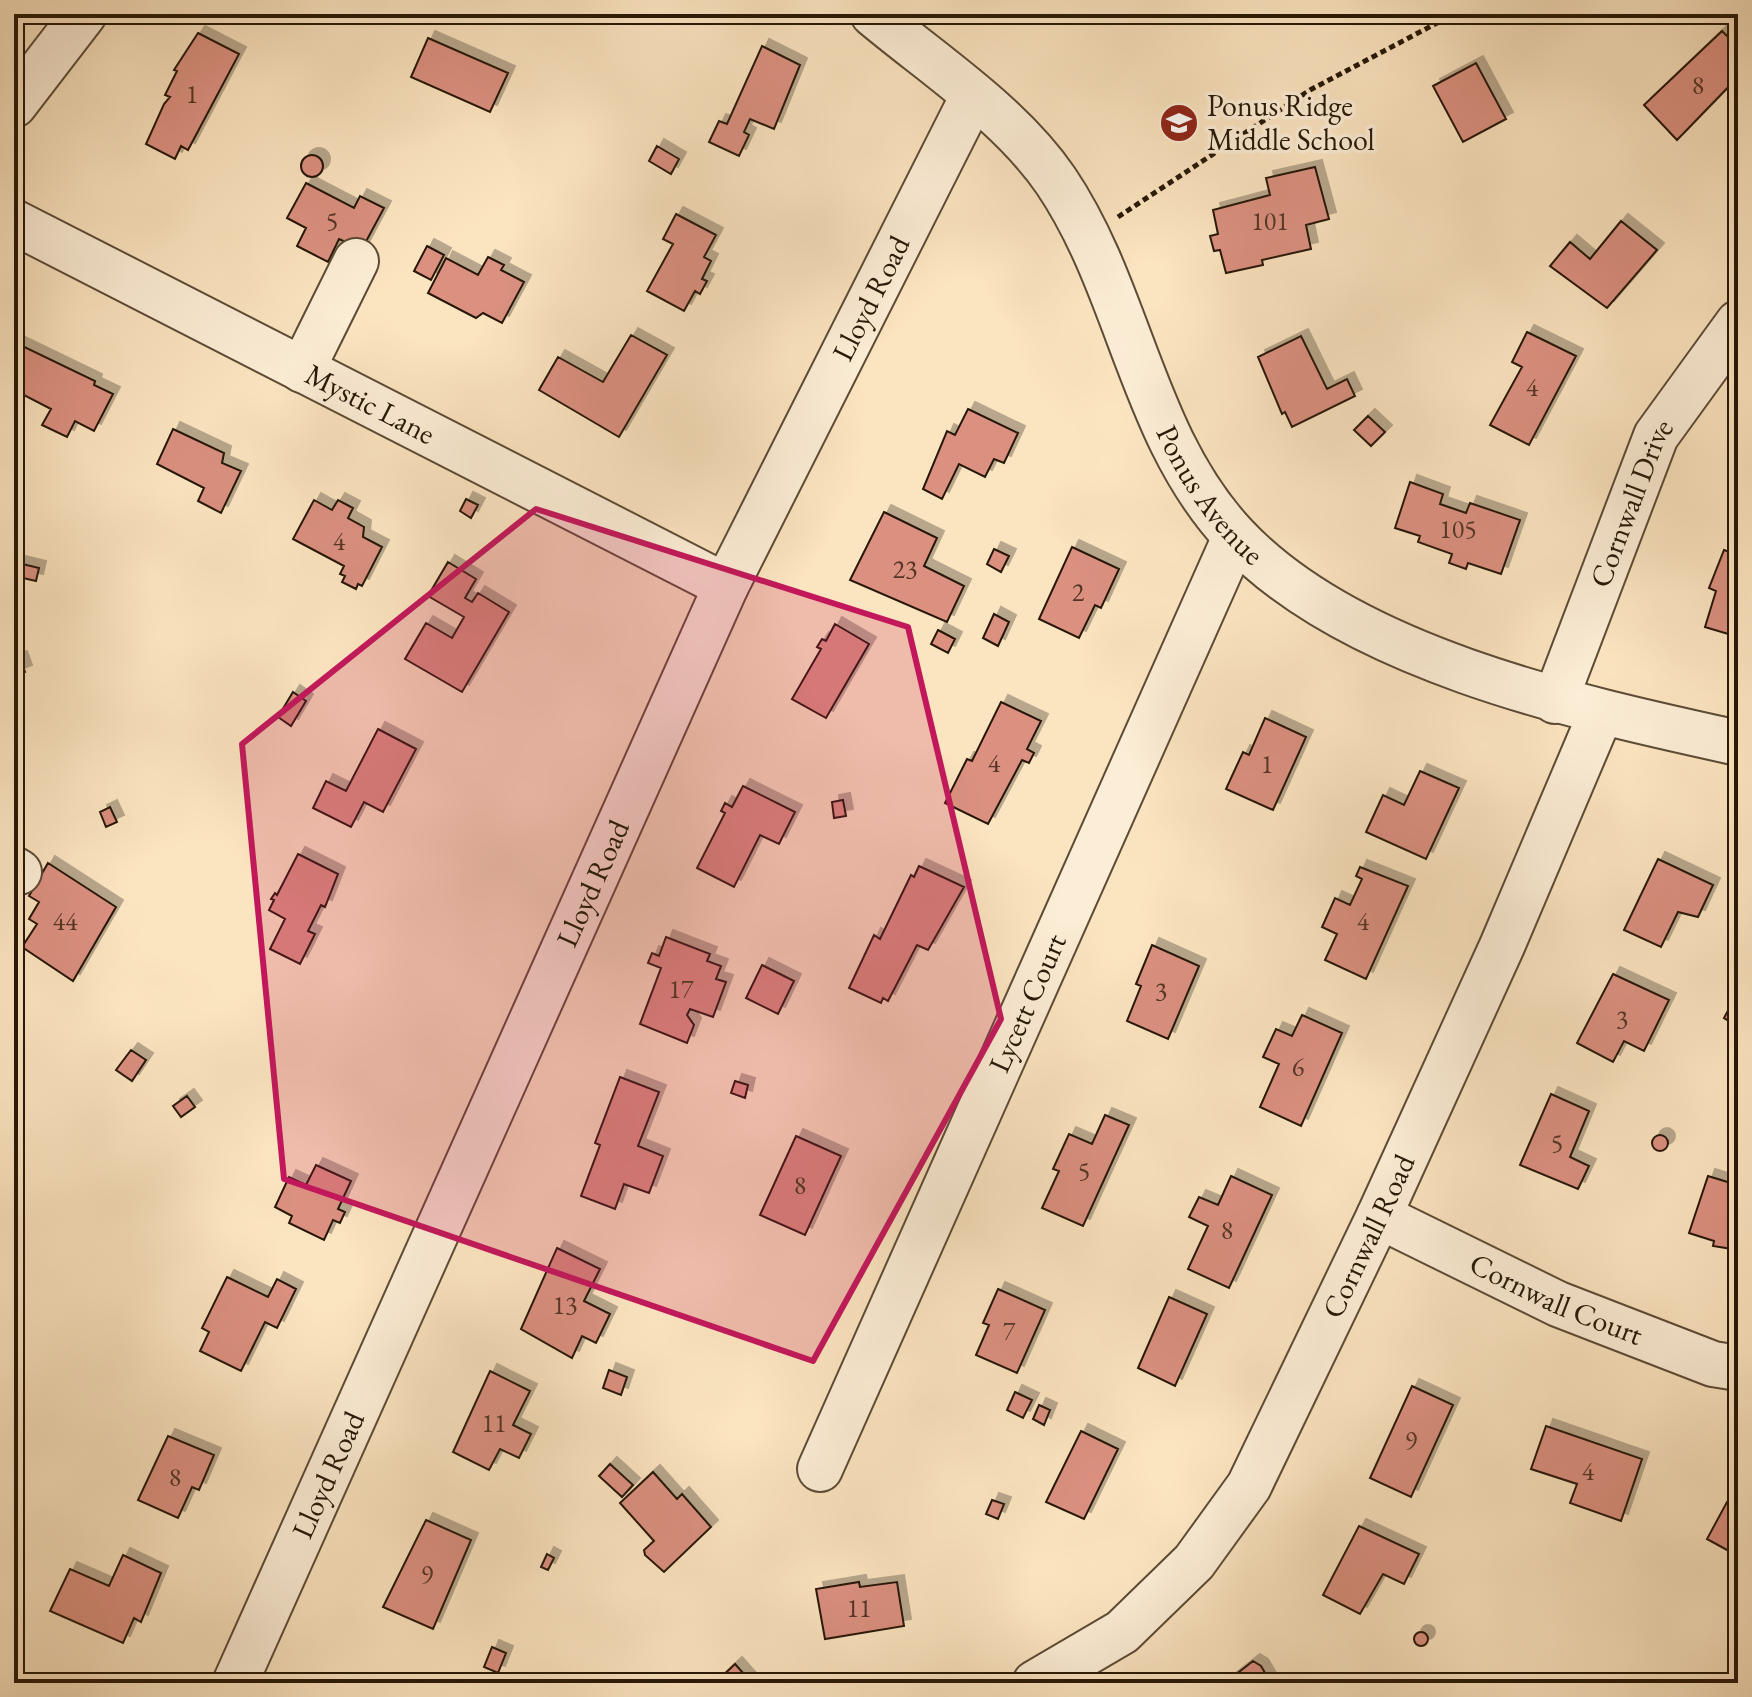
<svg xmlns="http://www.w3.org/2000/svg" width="1752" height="1697" viewBox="0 0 1752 1697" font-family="'EB Garamond',serif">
<defs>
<filter id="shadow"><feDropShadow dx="7" dy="-7" stdDeviation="0" flood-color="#0004"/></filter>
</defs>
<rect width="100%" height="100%" fill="#fbe4c0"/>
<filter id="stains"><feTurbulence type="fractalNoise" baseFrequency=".0025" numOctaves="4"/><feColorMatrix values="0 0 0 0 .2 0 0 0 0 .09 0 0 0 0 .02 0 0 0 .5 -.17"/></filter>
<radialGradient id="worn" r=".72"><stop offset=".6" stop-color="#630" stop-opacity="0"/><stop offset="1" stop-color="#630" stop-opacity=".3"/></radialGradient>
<!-- building -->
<path fill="#db9080" stroke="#271807" stroke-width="2" filter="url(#shadow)" d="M1065,14H1084L1073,23Z
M1722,31L1738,47V77L1677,140L1644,105Z
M198,33L239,54L188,150L181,146L175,159L146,144L164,104L170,97L165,95L177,71L174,70Z
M428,38L508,73L490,112L411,77Z
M762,46L800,65L774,129L750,119L744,132L749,135L739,156L709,142L719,121L727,124Z
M1476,63L1506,119L1463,142L1433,86Z
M657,146L679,159L671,174L649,161Z
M301 166a11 11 0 1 1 22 0a11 11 0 1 1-22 0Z
M1315,167L1329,219L1306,225L1311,249L1262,260L1263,265L1226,273L1220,250L1214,251L1210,236L1218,234L1213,210L1270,195L1266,178Z
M306,183L354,208L360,196L384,208L362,249L339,239L328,262L297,246L306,228L287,218Z
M676,214L716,235L704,257L711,261L702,279L707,281L700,294L695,291L684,311L647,291L673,244L663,239Z
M1621,221L1657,250L1607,308L1550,266L1570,242L1590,259Z
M427,246L444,255L431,280L414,271Z
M488,257L504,265L501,270L524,282L502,323L483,313L476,318L428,293L446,258L478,275Z
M1527,332L1576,356L1529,445L1490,425L1522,367L1512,362Z
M631,335L667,355L619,437L539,390L558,357L603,382Z
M1301,336L1327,389L1347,379L1355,396L1292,427L1285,412L1282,414L1258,357Z
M14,342L95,381L94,385L113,394L94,431L75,421L67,437L42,425L51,409L14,390Z
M968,409L1018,433L1004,463L994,459L985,477L959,464L942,499L923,489L947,431L955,435Z
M1368,416L1385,432L1371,446L1354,430Z
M173,429L224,453L222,463L241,471L221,513L198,501L204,488L157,464Z
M1410,482L1443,494L1440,504L1466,513L1470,503L1520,520L1501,574L1468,563L1466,569L1449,563L1452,554L1418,542L1420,536L1395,528Z
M466,499L478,505L471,518L460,511Z
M314,500L332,510L338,500L353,508L348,518L364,527L363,537L382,547L362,586L358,584L356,589L342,582L345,576L340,574L344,566L293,539Z
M884,512L937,538L924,566L964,586L947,622L850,580Z
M1072,547L1119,569L1101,608L1095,605L1079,638L1039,619Z
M994,549L1009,556L1001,572L987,564Z
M1724,550L1738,555V637L1705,627L1716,591L1709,588Z
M14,562L39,568L36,581L14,576Z
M448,562L476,579L465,598L472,602L478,593L509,612L462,692L405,659L426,623L452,638L464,617L428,596Z
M994,614L1009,622L998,646L983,638Z
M835,624L869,644L826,718L792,699L821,649L817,647L822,639L826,641Z
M938,630L955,639L948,653L931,644Z
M20,658L25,672L14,676V660Z
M293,692L306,701L291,726L278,717Z
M1001,702L1041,721L1027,749L1034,753L1029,763L1022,760L988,824L945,803L967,759L972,761Z
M1265,718L1306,737L1273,810L1226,789L1243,752L1249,755Z
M378,729L416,749L383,812L364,802L351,827L313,808L326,781L346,791Z
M1420,771L1459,788L1426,859L1366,832L1383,795L1404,805Z
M743,786L795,812L779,844L760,835L734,887L697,868L725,813L721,811L725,803L732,807Z
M843,800L846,816L834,818L832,802Z
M110,807L117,822L106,827L100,812Z
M298,854L338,874L325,907L321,905L308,931L315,934L300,964L270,949L285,919L269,910L274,900L271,899L275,893L277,895Z
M1658,859L1713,885L1698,917L1678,912L1661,947L1624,930Z
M48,863L116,907L73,981L22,947L37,924L29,919L39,902L29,896Z
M919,866L964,887L928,950L917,945L888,1001L883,998L881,1003L849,988L874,935L880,939L911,875L914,877Z
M1360,867L1408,886L1366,979L1325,960L1337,934L1322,927L1335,898L1350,905L1362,879L1356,876Z
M666,937L710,954L707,961L721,966L716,979L726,982L713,1017L690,1009L687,1015L694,1025L687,1043L640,1024L661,968L648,963L652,953L659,956Z
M1152,945L1199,966L1168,1039L1127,1021L1141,986L1136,984Z
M762,965L794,981L778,1014L746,998Z
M1738,972V986L1736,987L1731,974Z
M1613,974L1669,1000L1644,1051L1624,1041L1613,1062L1577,1043Z
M1733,1001L1738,1004L1736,1025L1724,1018Z
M1302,1015L1342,1033L1301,1126L1260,1107L1279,1064L1263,1057L1276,1029L1292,1036Z
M131,1050L146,1060L132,1081L116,1070Z
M620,1077L659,1092L638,1146L663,1156L649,1193L624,1184L615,1209L581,1196L600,1145L595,1143Z
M735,1081L748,1085L745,1098L731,1093Z
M1551,1094L1589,1111L1570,1157L1589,1166L1578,1189L1520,1165Z
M187,1096L195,1107L181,1117L173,1106Z
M1105,1115L1129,1125L1083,1226L1042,1208L1059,1171L1053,1169L1069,1134L1092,1144Z
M1652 1143a8 8 0 1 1 16 0a8 8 0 1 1-16 0Z
M796,1136L841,1156L805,1235L760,1215Z
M316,1165L351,1181L338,1209L345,1212L340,1223L333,1220L324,1240L289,1223L292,1216L275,1207L289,1177L306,1185Z
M1231,1176L1272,1195L1229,1288L1188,1269L1208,1226L1189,1217L1199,1197L1218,1205Z
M1708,1176L1734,1184L1738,1176V1250L1713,1246L1714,1241L1689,1233Z
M557,1248L600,1269L584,1301L610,1314L596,1343L582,1336L572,1358L521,1329Z
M227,1277L268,1297L277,1279L296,1289L277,1328L265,1322L241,1371L200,1351L209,1332L202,1328Z
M998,1289L1045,1310L1017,1373L976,1355L989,1325L983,1323Z
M1169,1297L1207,1314L1175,1386L1138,1368Z
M609,1370L627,1377L621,1395L603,1388Z
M490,1371L530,1391L513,1425L531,1434L519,1458L500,1449L489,1470L453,1452Z
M1412,1386L1453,1405L1411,1497L1370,1478Z
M1015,1392L1032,1400L1023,1418L1007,1410Z
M1039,1405L1050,1410L1044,1425L1033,1419Z
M1546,1426L1642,1459L1621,1521L1570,1503L1577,1484L1531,1469Z
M1081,1431L1118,1449L1084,1519L1046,1502Z
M168,1436L214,1455L199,1490L192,1487L178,1518L138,1500Z
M610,1464L633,1485L622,1497L599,1476Z
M653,1472L677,1499L682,1494L711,1527L664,1572L645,1555L644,1550L654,1541L620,1503Z
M992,1500L1004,1504L998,1519L986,1514Z
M1727,1502L1738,1508V1556L1707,1539Z
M426,1520L471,1540L433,1629L383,1607Z
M1359,1526L1419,1554L1404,1584L1383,1574L1360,1614L1323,1595Z
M547,1554L554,1558L548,1570L541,1567Z
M123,1555L161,1573L141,1622L134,1618L123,1643L50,1611L70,1569L109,1586Z
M859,1582L860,1587L897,1582L904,1626L825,1639L816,1589Z
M1414 1639a7 7 0 1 1 14 0a7 7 0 1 1-14 0Z
M492,1647L506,1653L498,1673L484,1667Z
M1253,1661L1261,1666L1271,1683H1225Z
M735,1664L752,1683H715Z"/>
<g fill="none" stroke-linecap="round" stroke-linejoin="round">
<!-- minor casing -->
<g stroke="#5c4b35" stroke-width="48">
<g id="minor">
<path id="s1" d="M873,14C935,66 1010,114 1056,181C1131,292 1141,436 1235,536C1350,659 1579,708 1738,743"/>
<path d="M14,105L84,14"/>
<path id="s2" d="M14,222L726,586"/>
<path d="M302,370L356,261"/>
<path id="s3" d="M1555,701L1656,436L1738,323"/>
<path d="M14,869L19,872"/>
<path id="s4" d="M1379,1216L1558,1304L1713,1364L1738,1368"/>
<path id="s5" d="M820,1469L1235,537"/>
<path id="s6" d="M235,1683L726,586L973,96"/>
<path id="s7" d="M1035,1683L1122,1632L1194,1562L1249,1486L1379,1216L1502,946L1601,713"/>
</g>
</g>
<!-- path -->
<path stroke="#271807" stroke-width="5" stroke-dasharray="6 4" stroke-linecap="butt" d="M1118,217L1310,90L1454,14"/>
<!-- minor -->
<use href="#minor" stroke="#fcedd6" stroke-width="44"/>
</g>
<!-- marked area -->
<path fill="#c2185b" fill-opacity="0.2" stroke="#c2185b" stroke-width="6" stroke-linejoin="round" d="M536,509L908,627L1001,1019L813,1361L284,1179L242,744Z"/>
<!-- icons -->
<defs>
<g id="school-disc" transform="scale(2)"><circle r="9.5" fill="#8f2418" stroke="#fcedd6"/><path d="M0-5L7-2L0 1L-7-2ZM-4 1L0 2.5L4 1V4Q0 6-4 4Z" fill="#fff"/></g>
</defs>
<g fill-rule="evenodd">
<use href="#school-disc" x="1179" y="123"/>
</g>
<g text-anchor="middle" stroke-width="7" stroke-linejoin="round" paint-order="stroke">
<!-- number labels -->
<g font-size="26" fill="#543625">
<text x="1698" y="94">8</text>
<text x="192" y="103">1</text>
<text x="332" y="230">5</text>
<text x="1270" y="230">101</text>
<text x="1532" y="396">4</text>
<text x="1458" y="538">105</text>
<text x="339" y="550">4</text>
<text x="905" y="578">23</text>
<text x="1078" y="601">2</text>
<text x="994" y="772">4</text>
<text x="1267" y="773">1</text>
<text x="65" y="930">44</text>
<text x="1363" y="930">4</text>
<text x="681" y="998">17</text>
<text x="1161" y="1000">3</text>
<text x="1622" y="1028">3</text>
<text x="1298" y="1076">6</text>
<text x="1557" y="1152">5</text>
<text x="1084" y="1180">5</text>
<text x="800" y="1194">8</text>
<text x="1227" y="1239">8</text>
<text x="565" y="1314">13</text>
<text x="1009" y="1340">7</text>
<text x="494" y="1432">11</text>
<text x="1411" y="1450">9</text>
<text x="1588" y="1480">4</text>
<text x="175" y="1486">8</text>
<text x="427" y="1584">9</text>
<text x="859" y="1617">11</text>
</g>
<!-- poi labels -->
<g font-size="30" fill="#271807" stroke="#fcedd6" text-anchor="start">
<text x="1207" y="116">Ponus Ridge<tspan x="1207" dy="34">Middle School</tspan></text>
</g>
<!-- street labels -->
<g font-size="30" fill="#271807" stroke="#fcedd6">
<text dy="10" stroke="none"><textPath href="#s6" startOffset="1524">Lloyd Road</textPath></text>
<text dy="10" stroke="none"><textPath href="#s2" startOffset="400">Mystic Lane</textPath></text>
<text dy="10" stroke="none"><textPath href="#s1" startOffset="600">Ponus Avenue</textPath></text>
<text dy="10" stroke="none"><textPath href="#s3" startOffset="212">Cornwall Drive</textPath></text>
<text dy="10" stroke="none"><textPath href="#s6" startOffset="876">Lloyd Road</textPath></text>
<text dy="10" stroke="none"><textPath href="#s5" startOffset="510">Lycett Court</textPath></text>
<text dy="10" stroke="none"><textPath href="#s7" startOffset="572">Cornwall Road</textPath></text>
<text dy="10" stroke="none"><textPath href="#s4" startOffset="196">Cornwall Court</textPath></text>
<text dy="10" stroke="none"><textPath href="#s6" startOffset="228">Lloyd Road</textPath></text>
</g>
</g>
<!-- margin -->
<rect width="1752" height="1697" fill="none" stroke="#fbe4c0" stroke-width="48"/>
<rect x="16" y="16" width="1720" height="1665" fill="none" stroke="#271807" stroke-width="4"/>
<rect x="24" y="24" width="1704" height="1649" fill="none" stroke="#271807" stroke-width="2"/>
<rect width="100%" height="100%" filter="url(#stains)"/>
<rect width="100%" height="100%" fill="url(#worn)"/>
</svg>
